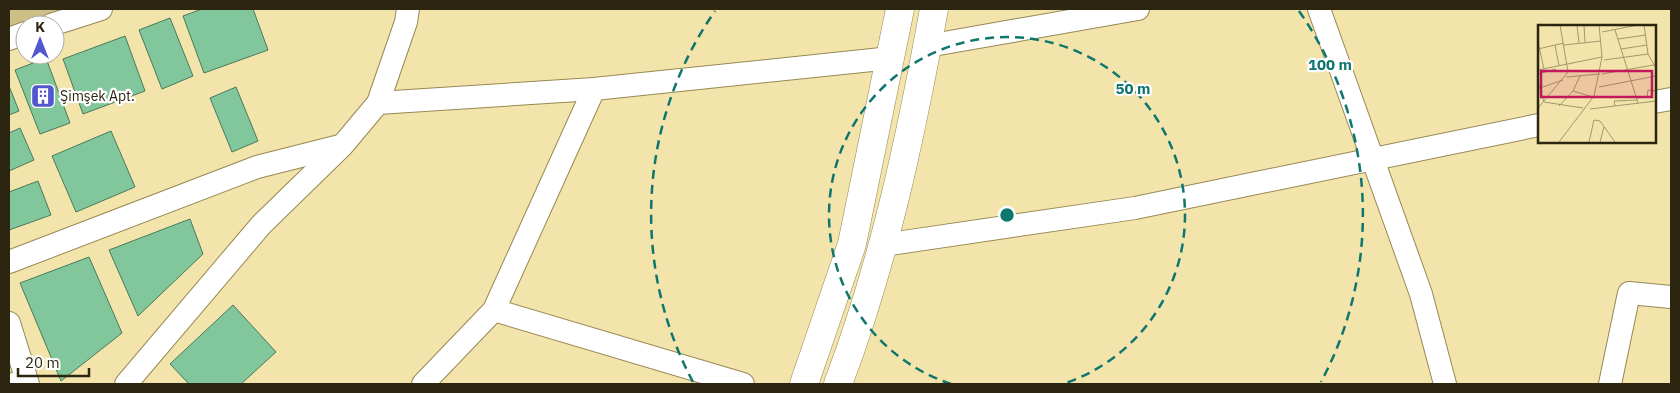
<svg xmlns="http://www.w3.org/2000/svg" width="1680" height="393" font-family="'IBM Plex Sans',sans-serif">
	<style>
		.green { fill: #cdbf86 }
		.building { fill: #82c79b; stroke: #477a5a }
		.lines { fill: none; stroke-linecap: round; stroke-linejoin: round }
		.service-casing { stroke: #978954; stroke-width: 13 }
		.minor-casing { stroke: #978954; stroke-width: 24 }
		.secondary-casing { stroke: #978954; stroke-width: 29 }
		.service { stroke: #fff; stroke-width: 11 }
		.minor { stroke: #fff; stroke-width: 22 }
		.secondary { stroke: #fff; stroke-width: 28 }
		.ring { fill: none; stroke: #0f766e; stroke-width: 2.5; stroke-dasharray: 9 6 }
		.labels { text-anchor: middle; stroke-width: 4.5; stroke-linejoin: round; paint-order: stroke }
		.poi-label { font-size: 14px; fill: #2c2610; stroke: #fff; text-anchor: start }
		.inset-road { fill: none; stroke: #a3986d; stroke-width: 1 }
		.view { fill: #c2185b; fill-opacity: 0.15; stroke: #c2185b; stroke-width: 2.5 }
		.inset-edge { fill: none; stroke: #2c2610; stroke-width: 2.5 }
		.centre { fill: #0f766e; stroke: #fff; stroke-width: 2.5 }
		.ring-label { font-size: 15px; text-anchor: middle; font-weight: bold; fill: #0f766e; stroke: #fff; stroke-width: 4.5; stroke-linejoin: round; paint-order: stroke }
	</style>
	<rect width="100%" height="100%" fill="#f2e4ab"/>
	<!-- green -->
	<polygon class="green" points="9,9 101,9 51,25 25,25 9,39"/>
	<!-- building -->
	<g class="building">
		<polygon points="202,9 253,9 268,50 204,73 183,16"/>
		<polygon points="170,18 193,76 162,89 139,30"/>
		<polygon points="125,36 145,91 83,114 63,59"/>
		<polygon points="46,58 70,123 40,134 15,70"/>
		<polygon points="9,86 19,111 9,115"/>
		<polygon points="236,87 258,141 232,152 210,98"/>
		<polygon points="20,128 34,160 9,171 9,133"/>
		<polygon points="111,131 135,187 76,212 52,156"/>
		<polygon points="38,181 51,215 9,230 9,192"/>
		<polygon points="190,219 203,254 138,316 109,250"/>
		<polygon points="89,257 122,333 61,381 20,283"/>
		<polygon points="233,305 276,352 241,384 189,384 170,364"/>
	</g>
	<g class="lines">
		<defs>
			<polyline id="service" points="9,380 26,374"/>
			<g id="minor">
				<polyline points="1319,9 1421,294 1445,384"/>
				<polyline points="51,25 101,9"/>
				<polyline points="9,39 25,33"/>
				<polyline points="927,46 1138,9"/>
				<polyline points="1654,102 1671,99"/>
				<polyline points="378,103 594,89 891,58"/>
				<polyline points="883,245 1135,208 1539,125"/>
				<polyline points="9,262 257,167 340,146"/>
				<polyline points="494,310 743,384"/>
				<polyline points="9,323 28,384"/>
				<polyline points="126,384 261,225 342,146 378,103 406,22 408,9"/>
				<polyline points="423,384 494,310 594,89"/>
				<polyline points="1610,384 1629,293 1671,297"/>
			</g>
			<g id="secondary">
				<polyline points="804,384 852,244 900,9"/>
				<path d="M838 384C884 263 911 136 934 9"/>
			</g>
		</defs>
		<!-- service casing -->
		<use href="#service" class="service-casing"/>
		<!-- minor casing -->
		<use href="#minor" class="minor-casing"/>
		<!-- secondary casing -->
		<use href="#secondary" class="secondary-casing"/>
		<!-- service -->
		<use href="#service" class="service"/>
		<!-- minor -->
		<use href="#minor" class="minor"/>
		<!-- secondary -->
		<use href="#secondary" class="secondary"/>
	</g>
	<!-- distance rings -->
	<g class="ring">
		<path d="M951 384A178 178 0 1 1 1063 384"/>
		<path d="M693 382A356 356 0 0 1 715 11M1299 11A356 356 0 0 1 1321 382"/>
	</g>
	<!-- icons -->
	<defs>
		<symbol id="building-square" viewBox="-11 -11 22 22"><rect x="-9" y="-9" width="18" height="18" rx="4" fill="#5158ce" stroke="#fff"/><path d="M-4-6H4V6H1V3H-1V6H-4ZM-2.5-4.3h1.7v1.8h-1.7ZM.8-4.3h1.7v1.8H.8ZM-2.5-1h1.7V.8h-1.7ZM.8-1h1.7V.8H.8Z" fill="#fff"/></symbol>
	</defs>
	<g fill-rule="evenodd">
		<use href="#building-square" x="29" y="82" width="28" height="28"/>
	</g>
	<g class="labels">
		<!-- poi labels -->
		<g class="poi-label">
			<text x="60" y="101">Şimşek Apt.</text>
		</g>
	</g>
	<!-- overview -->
	<g transform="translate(1538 25)">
		<rect width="118" height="118" fill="#f2e4ab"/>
		<path class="inset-road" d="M39 0 41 18M46 0 47 18M106 0 110 29 118 43M77 5 100 78M64 7 100 0M80 14 108 10M0 17 6 44M17 20 21 41M26 20 63 16M0 24 26 18M83 24 109 20M66 35 110 29M0 45 64 32M0 49 18 44M64 49 116 40M28 52 62 49M0 57 6 77 45 83M61 62 118 51M2 63 25 55M35 66 55 72M99 73 109 72 110 65 118 66M21 81 35 66 42 51M77 81 76 76 99 75M0 83 30 47 22 0M52 84 118 76M21 117 56 71 64 32 61 0M51 117 56 95 62 96 77 117M62 117 66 102"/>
		<path class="view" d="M3 46H114V72H3Z"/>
		<rect width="118" height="118" class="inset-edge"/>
	</g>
	<circle cx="1007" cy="215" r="8" class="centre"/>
	<g class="ring-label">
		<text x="1330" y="70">100 m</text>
		<text x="1133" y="94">50 m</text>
	</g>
	<!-- border -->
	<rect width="1680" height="393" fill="none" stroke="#2c2610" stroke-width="20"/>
	<!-- north arrow -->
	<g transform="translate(40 40)"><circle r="24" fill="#ffffff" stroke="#aba89f"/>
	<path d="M0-4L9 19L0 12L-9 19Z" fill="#5158ce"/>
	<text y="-8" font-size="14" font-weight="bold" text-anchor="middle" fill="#2c2610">K</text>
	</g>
	<!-- scale -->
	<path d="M18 368v8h71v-8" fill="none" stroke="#2c2610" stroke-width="2.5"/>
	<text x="25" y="368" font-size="15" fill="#2c2610" stroke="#ffffff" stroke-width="4" paint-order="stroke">20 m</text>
</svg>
